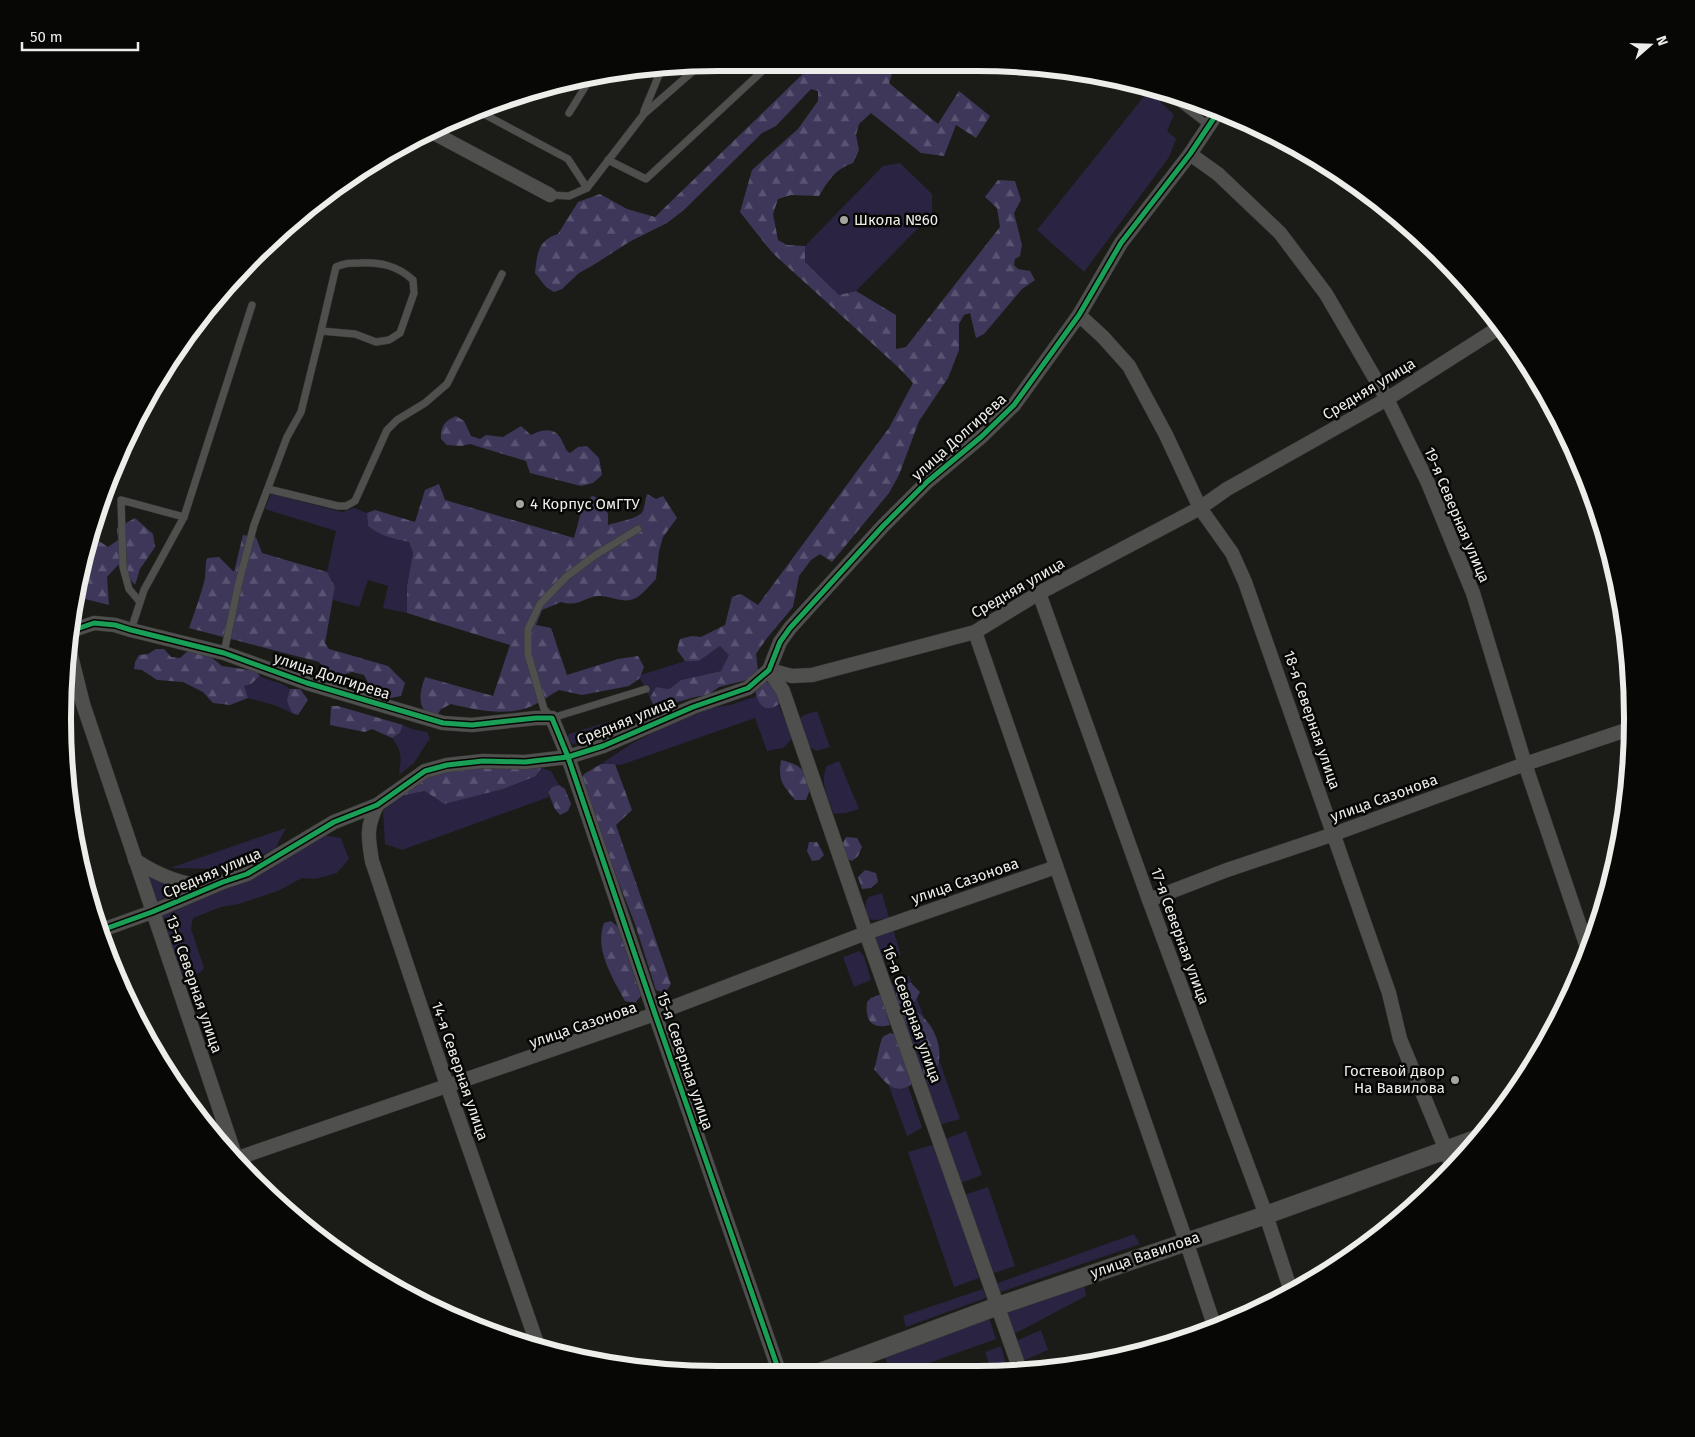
<svg xmlns="http://www.w3.org/2000/svg" width="1695" height="1437" font-family="'Fira Sans',sans-serif">
	<style>
		.green { fill: #2a2341 }
		.forest { fill: url(#forest-firs) }
		.lines { fill: none; stroke-linecap: round; stroke-linejoin: round }
		.service-casing { stroke: #373835; stroke-width: 8 }
		.minor-casing { stroke: #373835; stroke-width: 15 }
		.tertiary-casing { stroke: #373835; stroke-width: 19 }
		.service { stroke: #4f4f4d; stroke-width: 7 }
		.minor { stroke: #4f4f4d; stroke-width: 14 }
		.tertiary { stroke: #4f4f4d; stroke-width: 18 }
		.cycleway-casing { stroke: #070705; stroke-width: 8 }
		.cycleway { stroke: #1a9f57; stroke-width: 5 }
		.poi-dot { fill: #a4a4a0; stroke: #070705; stroke-width: 2 }
		.labels { text-anchor: middle; stroke-width: 5; stroke-linejoin: round; paint-order: stroke }
		.poi-label { font-size: 15px; fill: #edeee9; stroke: #070705; text-anchor: start }
		.street-label { font-size: 15px; fill: #edeee9; stroke: #070705 }
		.rim { fill: none; stroke: #edeee9; stroke-width: 6 }
	</style>
	<defs>
		<pattern id="forest-firs" width="22" height="20" patternUnits="userSpaceOnUse" patternTransform="scale(1.25)"><rect width="22" height="20" fill="#3e375a"/><path d="M5 1l3.5 6h-7zM16 11l3.5 6h-7z" fill="#5a5472"/></pattern>
	</defs>
	<rect width="100%" height="100%" fill="#1b1c17"/>
	<!-- green -->
	<g class="green">
		<polygon points="1146,94 1153,95 1174,115 1167,131 1176,139 1169,157 1084,272 1037,230"/>
		<polygon points="900,163 932,194 932,214 856,291 839,295 805,262 805,246 883,166"/>
		<polygon points="271,494 342,512 354,508 367,513 368,526 390,538 409,542 413,553 407,586 407,613 383,608 388,586 368,580 359,607 333,600 335,587 327,572 336,531 265,509"/>
		<polygon points="720,646 730,655 721,671 681,680 669,689 656,687 650,698 640,678 641,675 685,661 699,661"/>
		<path d="M260 676C272 683 279 680 290 689L288 698 292 713 274 705 248 698 243 686 251 684Z"/>
		<polygon points="772,691 778,697 779,706 793,738 783,748 767,751 755,718 621,765 601,764 631,744 676,721 711,708 730,705"/>
		<polygon points="817,711 830,747 816,751 809,746 798,720 804,715"/>
		<path d="M637 713C618 726 597 744 572 744L567 737 569 734Z"/>
		<path d="M403 725 412 729 427 732 430 738 414 763 399 775C401 757 403 753 392 738L400 733Z"/>
		<path d="M839 761 859 809 846 813 834 814C828 798 819 782 827 766Z"/>
		<polygon points="541,768 551,771 559,785 552,787 548,792 549,797 402,850 385,844 383,811 400,796 425,791 444,804 536,776"/>
		<polygon points="286,828 275,849 229,869 170,868"/>
		<path d="M322 835 341 838 349 859 337 873 315 879 302 878 278 891 239 904 221 907 193 918 191 929 204 968 200 973 185 977C171 960 161 936 162 914Z"/>
		<polygon points="145,872 164,884 183,887 155,903"/>
		<polygon points="882,893 889,918 877,920 865,919 866,901 869,897"/>
		<polygon points="893,929 901,955 882,962 875,935"/>
		<polygon points="859,951 864,956 871,980 854,987 843,957"/>
		<polygon points="909,976 960,1119 939,1125 889,984"/>
		<polygon points="904,1074 922,1128 907,1136 886,1078"/>
		<polygon points="966,1131 982,1175 961,1183 945,1139"/>
		<polygon points="936,1144 979,1278 954,1287 908,1152"/>
		<polygon points="988,1187 1015,1266 991,1274 964,1195"/>
		<polygon points="1134,1234 1140,1244 998,1293 995,1284"/>
		<polygon points="1084,1282 1086,1296 1012,1335 1004,1309"/>
		<polygon points="983,1289 986,1298 906,1327 903,1316"/>
		<polygon points="989,1318 996,1339 898,1374 895,1374 892,1367 888,1366 884,1355"/>
		<polygon points="1041,1330 1048,1350 1023,1361 1016,1341"/>
		<polygon points="1001,1346 1006,1365 991,1369 985,1352"/>
	</g>
	<!-- forest -->
	<g class="forest">
		<path d="M813 64 895 65 889 83 938 124 959 91 990 116 976 138 956 125 944 156 921 153 871 113 859 124 856 135 859 150 853 163C835 169 828 181 819 196L791 195 778 199 773 214 778 240 787 245 805 246V262L839 295 856 291 896 315V349L906 347 1000 227 997 208 985 197 998 180 1015 181 1021 200 1014 213 1022 245 1020 256 1015 259 1014 265 1018 269 1030 271 1035 280 1022 289 984 334 976 338 970 313 964 315 959 324V350L948 378 919 421 899 475 889 493 832 562 820 554 811 560 799 576 793 607 767 638 756 654 758 671 747 680 719 687 708 695 695 697 660 707 654 706 650 698 656 687 669 689 681 680 721 671 729 655 720 646 699 661H685L677 650 680 639 692 636 701 637 725 625 732 597 741 594 758 605 889 428 913 383 898 367 779 259 770 250 740 212 752 170 798 129 818 101V91L811 89 776 126 762 133 684 210 667 223 629 242 595 264 579 273 562 289 554 292 546 287 535 273C537 254 538 240 558 234L578 202 600 194 627 209 655 217Z"/>
		<path d="M456 416 464 421 471 436 480 439 486 435 503 437 521 426 531 435C544 429 556 426 563 443 566 448 565 450 570 453L578 447 587 446 599 458 602 475 593 483 581 486 530 473 526 461 470 444 461 446 447 445 441 439C440 426 445 421 456 416Z"/>
		<path d="M439 484 445 500 574 538 583 505 592 496 605 500 608 515V525C616 522 639 519 643 511 645 506 645 499 647 494L656 499 663 496 677 518 663 537 659 551 656 579C650 585 643 594 636 598 625 604 613 597 602 596 584 595 581 608 561 602L542 610 536 625 551 628 567 675 618 659 638 656 644 667 640 678 629 686 582 695 559 690C550 695 541 702 532 706 506 717 476 710 451 704L441 709 435 719C416 709 419 695 425 677L493 696 510 645 407 613V586L413 553 409 542C393 539 381 536 368 526L367 513 375 510 415 522 425 490Z"/>
		<polygon points="99,517 99,541 108,547 118,540 117,528 135,518 153,534 155,547 140,569 135,585 118,565 107,577 109,605 85,599 86,590 80,589"/>
		<path d="M243 535 256 537 262 553 327 572 335 587 325 643 329 649 388 666 405 683 401 696 381 700 373 692 364 675 352 672 336 677 328 674 319 662 189 628C195 611 201 595 205 578 206 571 205 565 207 558L219 557 234 572Z"/>
		<polygon points="156,649 164,649 171,657 180,658 190,649 205,652 222,666 256,671 260,676 251,684 244,686 248,698 230,705 213,703 203,692 183,682 157,680 142,670 134,669 135,662 139,655 148,654"/>
		<path d="M766 682 773 684 781 702C767 715 757 706 755 689L760 683Z"/>
		<polygon points="290,689 300,689 308,700 298,715 292,713 287,701"/>
		<polygon points="331,706 338,706 403,725 400,733 392,738 372,729 365,732 330,725"/>
		<path d="M781 760C801 765 803 768 811 787L806 800H795C782 784 778 781 781 760Z"/>
		<polygon points="601,764 615,764 632,810 616,825 671,984 665,993 656,990 635,924 579,782 584,774"/>
		<polygon points="534,765 541,768 536,776 503,789 444,804 425,791 400,796 427,775 469,766"/>
		<polygon points="559,785 565,789 571,804 568,811 560,815 555,809 548,792 552,787"/>
		<polygon points="846,837 857,838 862,847 858,856 852,861 844,857 843,843"/>
		<polygon points="809,842 817,842 824,855 819,860 812,861 807,851"/>
		<polygon points="865,870 876,873 878,882 871,888 862,889 858,877"/>
		<path d="M611 921 618 927 641 996 635 1003 625 1001C613 978 594 950 604 923Z"/>
		<polygon points="911,983 920,992 915,1001 905,1005 898,1004 895,995 901,985"/>
		<path d="M881 994 890 1025C871 1030 865 1020 867 1002L871 998Z"/>
		<path d="M905 1008C926 1011 942 1038 939 1059 939 1066 935 1072 931 1077H924L922 1074C926 1052 922 1035 903 1021L900 1010Z"/>
		<path d="M891 1033 896 1035 911 1076V1085C893 1095 886 1083 874 1069 877 1062 880 1040 883 1037 885 1035 888 1034 891 1033Z"/>
	</g>
	<g class="lines">
		<defs>
			<g id="service">
				<polyline points="1165,92 1208,125"/>
				<polyline points="478,111 568,159 587,188"/>
				<polyline points="644,111 661,70"/>
				<polyline points="569,113 590,79"/>
				<polyline points="608,160 646,179 771,63"/>
				<polyline points="550,195 569,196 587,188 644,114 700,65"/>
				<polyline points="268,489 338,506 346,506 355,501 387,430 397,420 425,403 447,384 502,274"/>
				<polyline points="638,529 594,556 566,577 540,604 528,629 528,654 544,709 552,718 646,689"/>
				<polyline points="140,602 129,589 123,567 121,500 184,517"/>
				<polyline points="131,630 144,590 184,517 252,305"/>
				<path d="M224 653 238 586 254 525 287 437 301 412 321 331 355 334 376 342 389 340 400 333 414 293 413 280C397 265 379 262 359 263 350 263 344 263 336 267L321 331"/>
			</g>
			<g id="minor">
				<polyline points="428,130 550,195"/>
				<polyline points="1190,154 1218,174 1280,233 1326,294 1387,399 1428,483 1473,593 1525,764 1588,950"/>
				<polyline points="1079,315 1103,337 1129,366 1166,435 1200,508 1232,553 1245,582 1389,993 1400,1039 1446,1150 1452,1168"/>
				<polyline points="1039,593 1149,900 1266,1215 1291,1291"/>
				<polyline points="68,632 94,623 115,625 131,630 224,653 307,683 443,723 472,725 536,718 552,718 568,757 655,1014 780,1374"/>
				<polyline points="975,632 1186,1241 1215,1328"/>
				<polyline points="68,644 83,704 237,1161"/>
				<polyline points="769,670 792,676 812,675 975,632 1039,593 1200,508 1227,489 1387,399 1500,327"/>
				<polyline points="769,670 783,691 866,933 1020,1370"/>
				<path d="M377 805C366 828 368 837 372 861L447 1085 538 1346"/>
				<path d="M135 860C156 874 186 888 212 884"/>
				<polyline points="1149,900 1227,870 1334,834 1525,764 1632,728"/>
				<polyline points="102,930 152,912 223,882 247,874 334,822 377,805 425,771 447,765 483,761 525,762 568,757 603,746 693,707 748,688 769,670 780,642 790,628 883,526 927,482 981,437 1014,405 1079,315 1121,243 1190,154 1218,112"/>
				<polyline points="235,1159 655,1014 866,933 1056,867"/>
			</g>
			<polyline id="tertiary" points="815,1374 998,1306 1266,1215 1476,1139"/>
		</defs>
		<!-- service casing -->
		<use href="#service" class="service-casing"/>
		<!-- minor casing -->
		<use href="#minor" class="minor-casing"/>
		<!-- tertiary casing -->
		<use href="#tertiary" class="tertiary-casing"/>
		<!-- service -->
		<use href="#service" class="service"/>
		<!-- minor -->
		<use href="#minor" class="minor"/>
		<!-- tertiary -->
		<use href="#tertiary" class="tertiary"/>
		<defs>
			<g id="cycleway">
				<polyline points="68,632 94,623 115,625 131,630 224,653 307,683 443,723 472,725 536,718 552,718 568,757 655,1014 780,1374"/>
				<polyline points="102,930 152,912 223,882 247,874 334,822 377,805 425,771 447,765 483,761 525,762 568,757 603,746 693,707 748,688 769,670 780,642 790,628 883,526 927,482 981,437 1014,405 1079,315 1121,243 1190,154 1218,112"/>
			</g>
		</defs>
		<!-- cycleway casing -->
		<use href="#cycleway" class="cycleway-casing"/>
		<!-- cycleway -->
		<use href="#cycleway" class="cycleway"/>
	</g>
	<!-- markers -->
	<g class="poi-dot">
		<circle cx="844" cy="220" r="5"/>
		<circle cx="520" cy="504" r="5"/>
		<circle cx="1455" cy="1080" r="5"/>
	</g>
	<g class="labels">
		<!-- poi labels -->
		<g class="poi-label">
			<text x="854" y="225">Школа №60</text>
			<text x="530" y="509">4 Корпус ОмГТУ</text>
			<text x="1445" y="1076" text-anchor="end">Гостевой двор<tspan x="1445" dy="17">На Вавилова</tspan></text>
		</g>
		<!-- street labels -->
		<g class="street-label">
			<text transform="translate(1369 389) rotate(-31)" y="5">Средняя улица</text>
			<text transform="translate(959 437) rotate(-42)" y="5">улица Долгирева</text>
			<text transform="translate(1457 515) rotate(67)" y="5">19-я Северная улица</text>
			<text transform="translate(1018 588) rotate(-30)" y="5">Средняя улица</text>
			<text transform="translate(332 676) rotate(18)" y="5">улица Долгирева</text>
			<text transform="translate(1312 720) rotate(71)" y="5">18-я Северная улица</text>
			<text transform="translate(626 721) rotate(-22)" y="5">Средняя улица</text>
			<text transform="translate(1384 798) rotate(-20)" y="5">улица Сазонова</text>
			<text transform="translate(212 873) rotate(-23)" y="5">Средняя улица</text>
			<text transform="translate(965 881) rotate(-19)" y="5">улица Сазонова</text>
			<text transform="translate(1180 936) rotate(70)" y="5">17-я Северная улица</text>
			<text transform="translate(194 984) rotate(71)" y="5">13-я Северная улица</text>
			<text transform="translate(912 1014) rotate(70)" y="5">16-я Северная улица</text>
			<text transform="translate(583 1025) rotate(-19)" y="5">улица Сазонова</text>
			<text transform="translate(685 1061) rotate(71)" y="5">15-я Северная улица</text>
			<text transform="translate(460 1071) rotate(71)" y="5">14-я Северная улица</text>
			<text transform="translate(1145 1255) rotate(-19)" y="5">улица Вавилова</text>
		</g>
	</g>
	<!-- crop -->
	<path d="M0 0H1695V1437H0ZM718 71H977A647 647 0 0 1 1624 718V719A647 647 0 0 1 977 1366H718A647 647 0 0 1 71 719V718A647 647 0 0 1 718 71Z" fill="#070705" fill-rule="evenodd"/>
	<path class="rim" d="M718 71H977A647 647 0 0 1 1624 718V719A647 647 0 0 1 977 1366H718A647 647 0 0 1 71 719V718A647 647 0 0 1 718 71Z"/>
	<!-- north arrow -->
	<g transform="translate(1650 45) rotate(70)" stroke="#070705" stroke-width="4" paint-order="stroke">
	<path d="M0-4L9 19L0 12L-9 19Z" fill="#edeee9"/>
	<text y="-8" font-size="14" font-weight="bold" text-anchor="middle" fill="#edeee9">N</text>
	</g>
	<!-- scale -->
	<path d="M22 42v8h116v-8" fill="none" stroke="#edeee9" stroke-width="2.5"/>
	<text x="30" y="42" font-size="15" fill="#edeee9" stroke="#070705" stroke-width="4" paint-order="stroke">50 m</text>
</svg>
